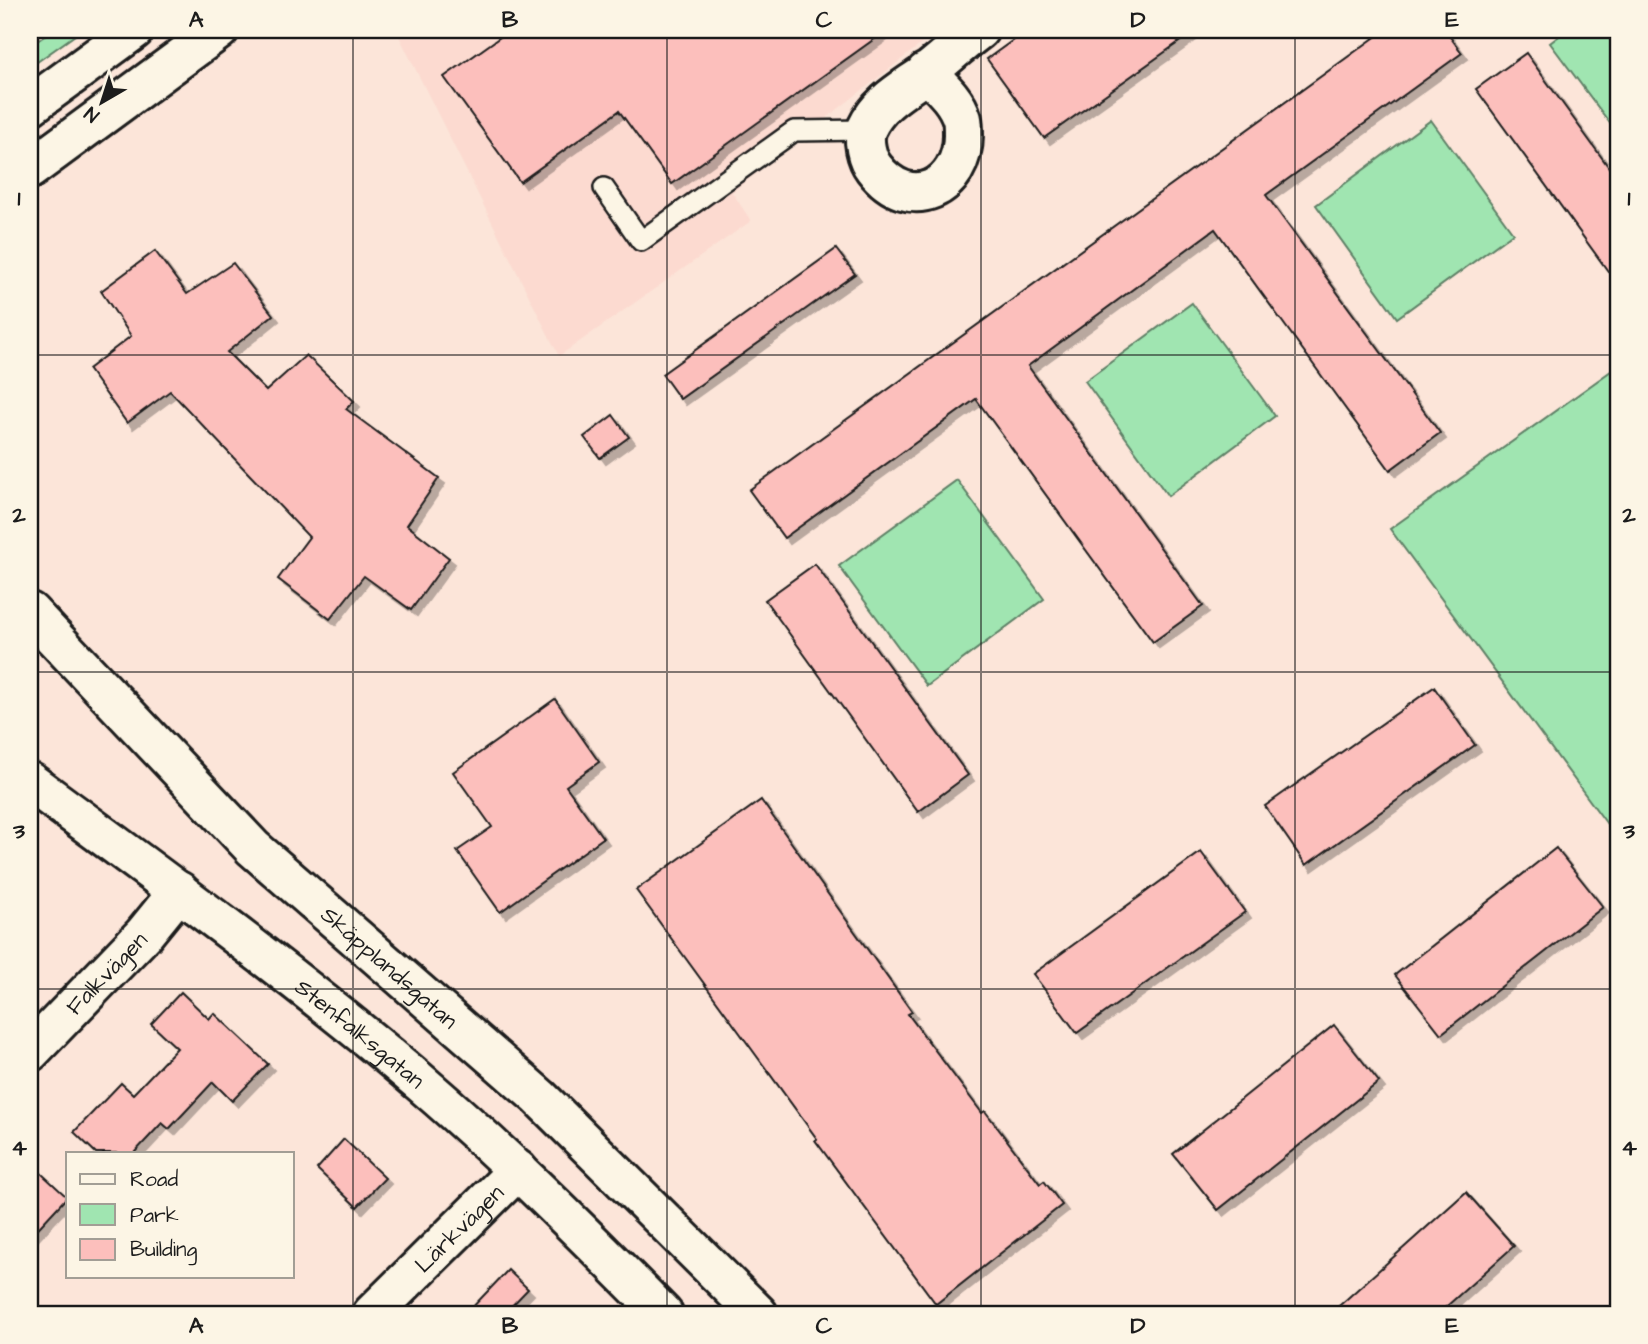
<svg xmlns="http://www.w3.org/2000/svg" width="1648" height="1344" font-family="'Architects Daughter',sans-serif">
	<style>
		.built { fill: #fcdad0 }
		.green { fill: #a0e5b1; stroke: #5e8066; stroke-width: 2 }
		.building { fill: #fcbfbc; stroke: #1c1c1c; stroke-width: 2; filter: url(#shadow) }
		.lines { fill: none; stroke-linecap: round; stroke-linejoin: round }
		.lane-casing { stroke: #1c1c1c; stroke-width: 24 }
		.street-casing { stroke: #1c1c1c; stroke-width: 44 }
		.secondary-casing { stroke: #1c1c1c; stroke-width: 44 }
		.lane { stroke: #fcf5e5; stroke-width: 19 }
		.street { stroke: #fcf5e5; stroke-width: 38 }
		.secondary { stroke: #fcf5e5; stroke-width: 38 }
		.grid { fill: none; stroke: #1c1c1c; stroke-width: 2; stroke-opacity: 0.55 }
		.labels { text-anchor: middle; stroke-width: 6; stroke-linejoin: round; paint-order: stroke }
		.street-label { font-size: 23px; fill: #1c1c1c; stroke: #fcf5e5 }
		.neatline { fill: none; stroke: #1c1c1c; stroke-width: 2.5 }
		.grid-label { font-size: 23px; text-anchor: middle; font-weight: bold; fill: #1c1c1c }
	</style>
	<defs>
		<filter id="shadow"><feDropShadow dx="6" dy="6" stdDeviation="0" flood-color="#0004"/></filter>
	</defs>
	<rect width="100%" height="100%" fill="#fce5d9"/>
	<filter id="ink" filterUnits="userSpaceOnUse"><feTurbulence type="fractalNoise" baseFrequency=".0143" numOctaves="2"/><feDisplacementMap in="SourceGraphic" scale="14" xChannelSelector="R" yChannelSelector="G"/><feConvolveMatrix kernelMatrix="1 2 1 2 8 2 1 2 1" color-interpolation-filters="sRGB"/></filter>
	<g filter="url(#ink)">
		<!-- built -->
		<polygon class="built" points="396,30 939,30 732,192 751,221 559,356"/>
		<!-- green -->
		<g class="green">
			<polygon points="53,30 82,30 30,67 30,46"/>
			<polygon points="1567,30 1618,30 1618,134 1550,43"/>
			<polygon points="1431,120 1513,233 1397,318 1316,205"/>
			<polygon points="1192,303 1275,416 1168,496 1085,381"/>
			<polygon points="1618,366 1618,839 1390,529"/>
			<polygon points="957,480 1044,599 927,686 839,566"/>
		</g>
		<!-- building -->
		<g class="building">
			<polygon points="510,30 887,30 672,184 619,111 520,182 444,77"/>
			<polygon points="1027,30 1196,30 1044,138 987,59"/>
			<polygon points="1385,30 1445,30 1462,53 1266,195 1440,433 1390,470 1215,229 1028,366 1203,606 1153,642 976,399 784,538 749,490"/>
			<polygon points="1526,53 1618,180 1618,285 1476,89"/>
			<polygon points="836,249 855,274 680,399 662,374"/>
			<polygon points="155,251 187,294 233,263 273,315 227,352 266,391 306,355 354,401 346,409 439,478 407,525 449,558 411,610 364,576 330,619 278,579 309,537 170,391 127,423 88,369 131,336 101,291"/>
			<polygon points="613,415 629,437 600,458 584,437"/>
			<polygon points="815,564 968,775 918,812 765,600"/>
			<polygon points="1434,687 1475,745 1306,865 1265,806"/>
			<polygon points="555,699 599,762 566,786 603,838 500,912 457,851 492,827 453,772"/>
			<polygon points="761,800 912,1012 908,1014 982,1113 985,1111 1040,1184 1044,1181 1062,1205 936,1304 815,1140 817,1139 636,890"/>
			<polygon points="1556,848 1603,907 1441,1034 1395,975"/>
			<polygon points="1201,852 1245,912 1077,1033 1033,974"/>
			<polygon points="181,992 209,1019 214,1013 268,1064 232,1101 213,1082 169,1129 162,1123 134,1153 96,1153 74,1132 121,1083 133,1094 177,1048 151,1024"/>
			<polygon points="1334,1025 1379,1082 1218,1210 1173,1154"/>
			<polygon points="344,1139 385,1178 357,1207 317,1169"/>
			<polygon points="30,1163 67,1197 30,1237"/>
			<polygon points="1466,1192 1514,1246 1438,1314 1330,1314"/>
			<polygon points="508,1270 528,1289 504,1314 466,1314"/>
		</g>
		<g class="lines">
			<defs>
				<polyline id="lane" points="604,188 641,241 794,131 866,130"/>
				<g id="street">
					<path d="M926 72C940 86 956 99 962 119 963 123 963 130 963 135 963 188 910 215 874 168 867 159 862 140 867 128 879 102 903 90 925 74 943 60 960 44 979 30"/>
					<path id="s1" d="M30 782C151 871 273 960 389 1056 486 1136 575 1225 663 1314"/>
					<path id="s2" d="M30 1052 144 934 179 891"/>
					<path id="s3" d="M372 1314 518 1170"/>
				</g>
				<g id="secondary">
					<polyline points="30,106 134,30"/>
					<polyline points="30,169 219,30"/>
					<path id="s4" d="M30 612 253 848 539 1097 758 1314"/>
				</g>
			</defs>
			<!-- lane casing -->
			<use href="#lane" class="lane-casing"/>
			<!-- street casing -->
			<use href="#street" class="street-casing"/>
			<!-- secondary casing -->
			<use href="#secondary" class="secondary-casing"/>
			<!-- lane -->
			<use href="#lane" class="lane"/>
			<!-- street -->
			<use href="#street" class="street"/>
			<!-- secondary -->
			<use href="#secondary" class="secondary"/>
		</g>
	</g>
	<!-- grid -->
	<path class="grid" d="M353 30V1314M667 30V1314M981 30V1314M1295 30V1314M30 355H1618M30 672H1618M30 989H1618"/>
	<g class="labels">
		<!-- street labels -->
		<g class="street-label">
			<text dy="8" stroke="none"><textPath href="#s4" startOffset="506">Skäpplandsgatan</textPath></text>
			<text dy="8" stroke="none"><textPath href="#s2" startOffset="110">Falkvägen</textPath></text>
			<text dy="8" stroke="none"><textPath href="#s1" startOffset="415">Stenfalksgatan</textPath></text>
			<text dy="8" stroke="none"><textPath href="#s3" startOffset="122">Lärkvägen</textPath></text>
		</g>
	</g>
	<!-- margin -->
	<rect width="1648" height="1344" fill="none" stroke="#fcf5e5" stroke-width="77"/>
	<!-- legend -->
	<rect x="66" y="1152" width="228" height="126" fill="#fcf5e5" stroke="#a29e95" stroke-width="2"/>
	<rect x="80" y="1174" width="35" height="10" fill="#fcf5e5" stroke="#a29e95" stroke-width="2"/>
	<text x="130" y="1186" font-size="21" fill="#1c1c1c">Road</text>
	<rect x="80" y="1204" width="35" height="21" fill="#a0e5b1" stroke="#a29e95" stroke-width="2"/>
	<text x="130" y="1222" font-size="21" fill="#1c1c1c">Park</text>
	<rect x="80" y="1239" width="35" height="21" fill="#fcbfbc" stroke="#a29e95" stroke-width="2"/>
	<text x="130" y="1256" font-size="21" fill="#1c1c1c">Building</text>
	<!-- north arrow -->
	<g transform="translate(102 102) rotate(219)" stroke="#fcf5e5" stroke-width="5" paint-order="stroke">
	<path d="M0-5L12 26L0 18L-12 26Z" fill="#1c1c1c"/>
	<text y="-10" font-size="19" font-weight="bold" text-anchor="middle" fill="#1c1c1c">N</text>
	</g>
	<rect x="38" y="38" width="1572" height="1268" class="neatline"/>
	<g class="grid-label">
		<text x="196" y="27">A</text>
		<text x="510" y="27">B</text>
		<text x="824" y="27">C</text>
		<text x="1138" y="27">D</text>
		<text x="1452" y="27">E</text>
		<text x="19" y="205">1</text>
		<text x="1629" y="205">1</text>
		<text x="19" y="522">2</text>
		<text x="1629" y="522">2</text>
		<text x="19" y="838">3</text>
		<text x="1629" y="838">3</text>
		<text x="19" y="1155">4</text>
		<text x="1629" y="1155">4</text>
		<text x="196" y="1333">A</text>
		<text x="510" y="1333">B</text>
		<text x="824" y="1333">C</text>
		<text x="1138" y="1333">D</text>
		<text x="1452" y="1333">E</text>
	</g>
</svg>
